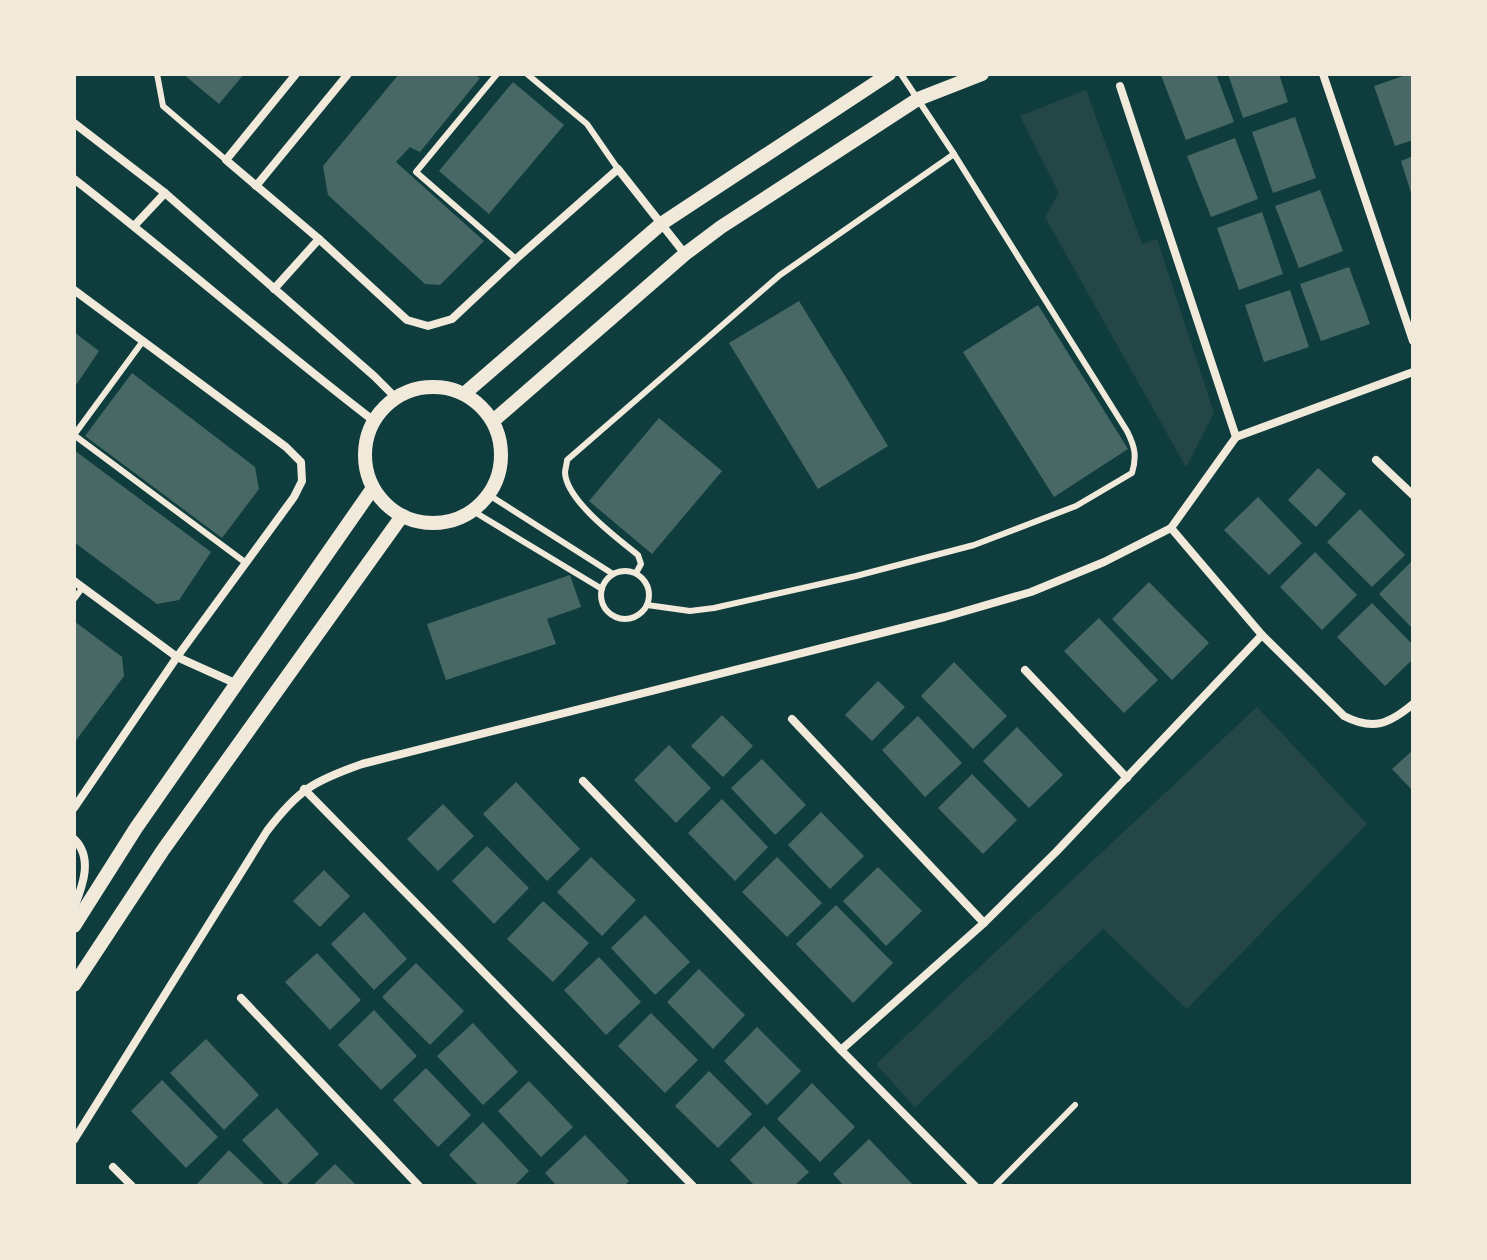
<svg xmlns="http://www.w3.org/2000/svg" width="1487" height="1260" font-family="Barlow,sans-serif">
	<style>
		.green { fill: #244646 }
		.building { fill: #486865 }
		.lines { fill: none; stroke-linecap: round; stroke-linejoin: round }
		.service { stroke: #f1e9da; stroke-width: 6 }
		.minor { stroke: #f1e9da; stroke-width: 8 }
		.tertiary { stroke: #f1e9da; stroke-width: 14 }
	</style>
	<rect width="100%" height="100%" fill="#0f3d3e"/>
	<!-- green -->
	<g class="green">
		<polygon points="1086,90 1142,244 1157,239 1214,413 1186,467 1045,217 1059,193 1020,116"/>
		<polygon points="1257,707 1367,824 1187,1009 1103,929 915,1107 876,1064"/>
	</g>
	<!-- building -->
	<g class="building">
		<polygon points="183,74 244,74 219,104"/>
		<polygon points="399,74 473,74 480,78 420,152 410,147 396,162 484,241 440,285 425,284 328,195 323,166"/>
		<polygon points="1164,74 1216,74 1234,122 1186,140 1161,75"/>
		<polygon points="1228,74 1279,74 1288,102 1243,118"/>
		<polygon points="1409,74 1413,74 1413,140 1395,146 1374,86"/>
		<polygon points="513,82 564,125 489,214 439,171"/>
		<polygon points="1295,117 1316,178 1273,193 1252,132"/>
		<polygon points="1235,138 1258,199 1211,217 1187,156"/>
		<polygon points="1413,156 1413,196 1412,196 1401,161"/>
		<polygon points="1320,190 1343,251 1299,268 1275,206"/>
		<polygon points="1262,212 1283,274 1239,290 1217,228"/>
		<polygon points="1349,267 1370,324 1321,341 1300,284"/>
		<polygon points="1290,290 1309,347 1264,362 1245,305"/>
		<polygon points="799,301 888,446 818,489 729,343"/>
		<polygon points="1038,305 1128,449 1054,497 963,352"/>
		<polygon points="74,332 99,351 74,388"/>
		<polygon points="132,373 255,467 259,489 222,538 85,436"/>
		<polygon points="659,418 722,471 652,554 589,501"/>
		<polygon points="74,450 211,552 179,600 157,604 74,542"/>
		<polygon points="1318,468 1346,494 1316,527 1288,500"/>
		<polygon points="1258,497 1302,543 1269,575 1224,530"/>
		<polygon points="1360,509 1405,555 1372,587 1327,542"/>
		<polygon points="1315,552 1357,595 1322,630 1280,587"/>
		<polygon points="1411,562 1413,564 1413,629 1379,594"/>
		<polygon points="570,575 581,607 547,619 556,644 446,680 427,624"/>
		<polygon points="1149,582 1209,643 1172,680 1112,619"/>
		<polygon points="1372,603 1413,645 1413,659 1385,686 1337,637"/>
		<polygon points="1099,618 1158,680 1124,713 1064,651"/>
		<polygon points="74,621 122,657 124,676 74,743"/>
		<polygon points="954,662 1007,716 973,749 921,696"/>
		<polygon points="878,681 905,707 872,741 845,715"/>
		<polygon points="722,715 753,746 723,777 691,746"/>
		<polygon points="918,716 962,763 925,797 882,750"/>
		<polygon points="1017,727 1063,775 1029,808 983,761"/>
		<polygon points="669,745 711,788 676,823 634,780"/>
		<polygon points="1413,750 1413,791 1392,769"/>
		<polygon points="762,759 806,805 775,835 731,788"/>
		<polygon points="972,774 1017,820 983,854 938,808"/>
		<polygon points="516,782 580,849 547,881 483,814"/>
		<polygon points="722,799 768,847 735,881 688,833"/>
		<polygon points="443,804 474,836 438,871 407,839"/>
		<polygon points="821,812 864,856 830,889 788,845"/>
		<polygon points="487,846 529,888 494,924 452,881"/>
		<polygon points="591,857 636,900 602,936 557,892"/>
		<polygon points="777,857 822,903 787,937 742,892"/>
		<polygon points="878,867 922,911 886,946 843,901"/>
		<polygon points="324,870 350,896 320,927 293,901"/>
		<polygon points="543,901 589,943 553,982 507,939"/>
		<polygon points="836,905 893,963 853,1003 796,944"/>
		<polygon points="364,912 407,959 374,990 331,944"/>
		<polygon points="645,915 690,962 655,995 611,948"/>
		<polygon points="317,953 361,1000 330,1030 285,982"/>
		<polygon points="599,957 641,1002 606,1035 564,990"/>
		<polygon points="416,963 464,1011 430,1045 382,997"/>
		<polygon points="699,969 745,1015 713,1049 667,1002"/>
		<polygon points="374,1010 417,1056 381,1090 338,1045"/>
		<polygon points="651,1013 698,1060 665,1093 618,1046"/>
		<polygon points="473,1023 518,1072 483,1105 437,1056"/>
		<polygon points="757,1027 801,1071 767,1105 724,1061"/>
		<polygon points="206,1039 259,1095 224,1130 170,1073"/>
		<polygon points="426,1068 471,1115 438,1147 393,1100"/>
		<polygon points="709,1071 752,1114 718,1148 675,1106"/>
		<polygon points="162,1080 218,1137 186,1168 131,1111"/>
		<polygon points="529,1081 573,1127 541,1157 498,1111"/>
		<polygon points="812,1083 855,1127 820,1162 777,1119"/>
		<polygon points="277,1108 319,1154 285,1186 242,1140"/>
		<polygon points="483,1122 529,1171 514,1186 479,1186 449,1155"/>
		<polygon points="764,1126 809,1172 794,1186 755,1186 730,1160"/>
		<polygon points="585,1135 629,1181 624,1186 557,1186 545,1173"/>
		<polygon points="869,1139 914,1186 844,1186 833,1174"/>
		<polygon points="229,1150 266,1186 199,1186 197,1184"/>
		<polygon points="335,1164 357,1186 312,1186"/>
	</g>
	<g class="lines">
		<!-- service -->
		<g class="service">
			<polyline points="157,74 163,106 226,160"/>
			<polyline points="497,74 416,172 516,259"/>
			<polyline points="527,74 587,124 618,169"/>
			<polyline points="901,74 954,154"/>
			<polyline points="74,435 246,563"/>
			<polyline points="74,435 143,341"/>
			<polyline points="489,495 613,574"/>
			<polyline points="473,511 602,589"/>
			<circle cx="625" cy="595" r="24"/>
			<path d="M636 573 641 564 638 555C617 538 567 501 565 473 565 469 567 464 567 460L780 275 954 154 1127 431C1135 447 1137 456 1132 473L1076 506 974 545 856 576 714 608 690 611 647 605"/>
			<polyline points="74,599 83,587"/>
			<polyline points="995,1186 1075,1105"/>
		</g>
		<!-- minor -->
		<g class="minor">
			<polyline points="296,74 226,160 319,239 407,320 428,326 452,319 516,259 618,169 685,254"/>
			<polyline points="1323,74 1413,341"/>
			<polyline points="1120,86 1236,437"/>
			<polyline points="74,123 165,193 374,376 396,398"/>
			<path d="M74 179C176 258 272 343 374 421"/>
			<polyline points="256,186 348,74"/>
			<polyline points="134,226 165,193"/>
			<polyline points="274,289 319,239"/>
			<polyline points="74,290 286,447 301,462 302,481 294,497 177,657 74,808"/>
			<polyline points="1376,460 1413,495"/>
			<path d="M1171 528 1262 635 1344 716C1373 731 1389 724 1413 704"/>
			<polyline points="74,581 177,657 237,684"/>
			<polyline points="1025,670 1127,778"/>
			<polyline points="792,719 984,923"/>
			<polyline points="583,781 841,1050 975,1186"/>
			<polyline points="304,789 693,1186"/>
			<path d="M74 839C94 858 82 887 74 908"/>
			<polyline points="241,998 419,1186"/>
			<polyline points="841,1050 984,923 1056,852 1262,635"/>
			<path d="M74 1140 267 831C299 789 314 781 362 764L945 617 1031 592 1104 562 1171 528 1236 437 1413 372"/>
			<polyline points="113,1167 132,1186"/>
		</g>
		<!-- tertiary -->
		<g class="tertiary">
			<circle cx="433" cy="455" r="68"/>
			<polyline points="464,394 661,224 889,74"/>
			<polyline points="493,421 685,254 721,227 918,99 982,74"/>
			<polyline points="74,926 136,828 373,488"/>
			<polyline points="74,985 163,850 402,516"/>
		</g>
	</g>
	<!-- border -->
	<rect width="1487" height="1260" fill="none" stroke="#f1e9da" stroke-width="152"/>
</svg>
